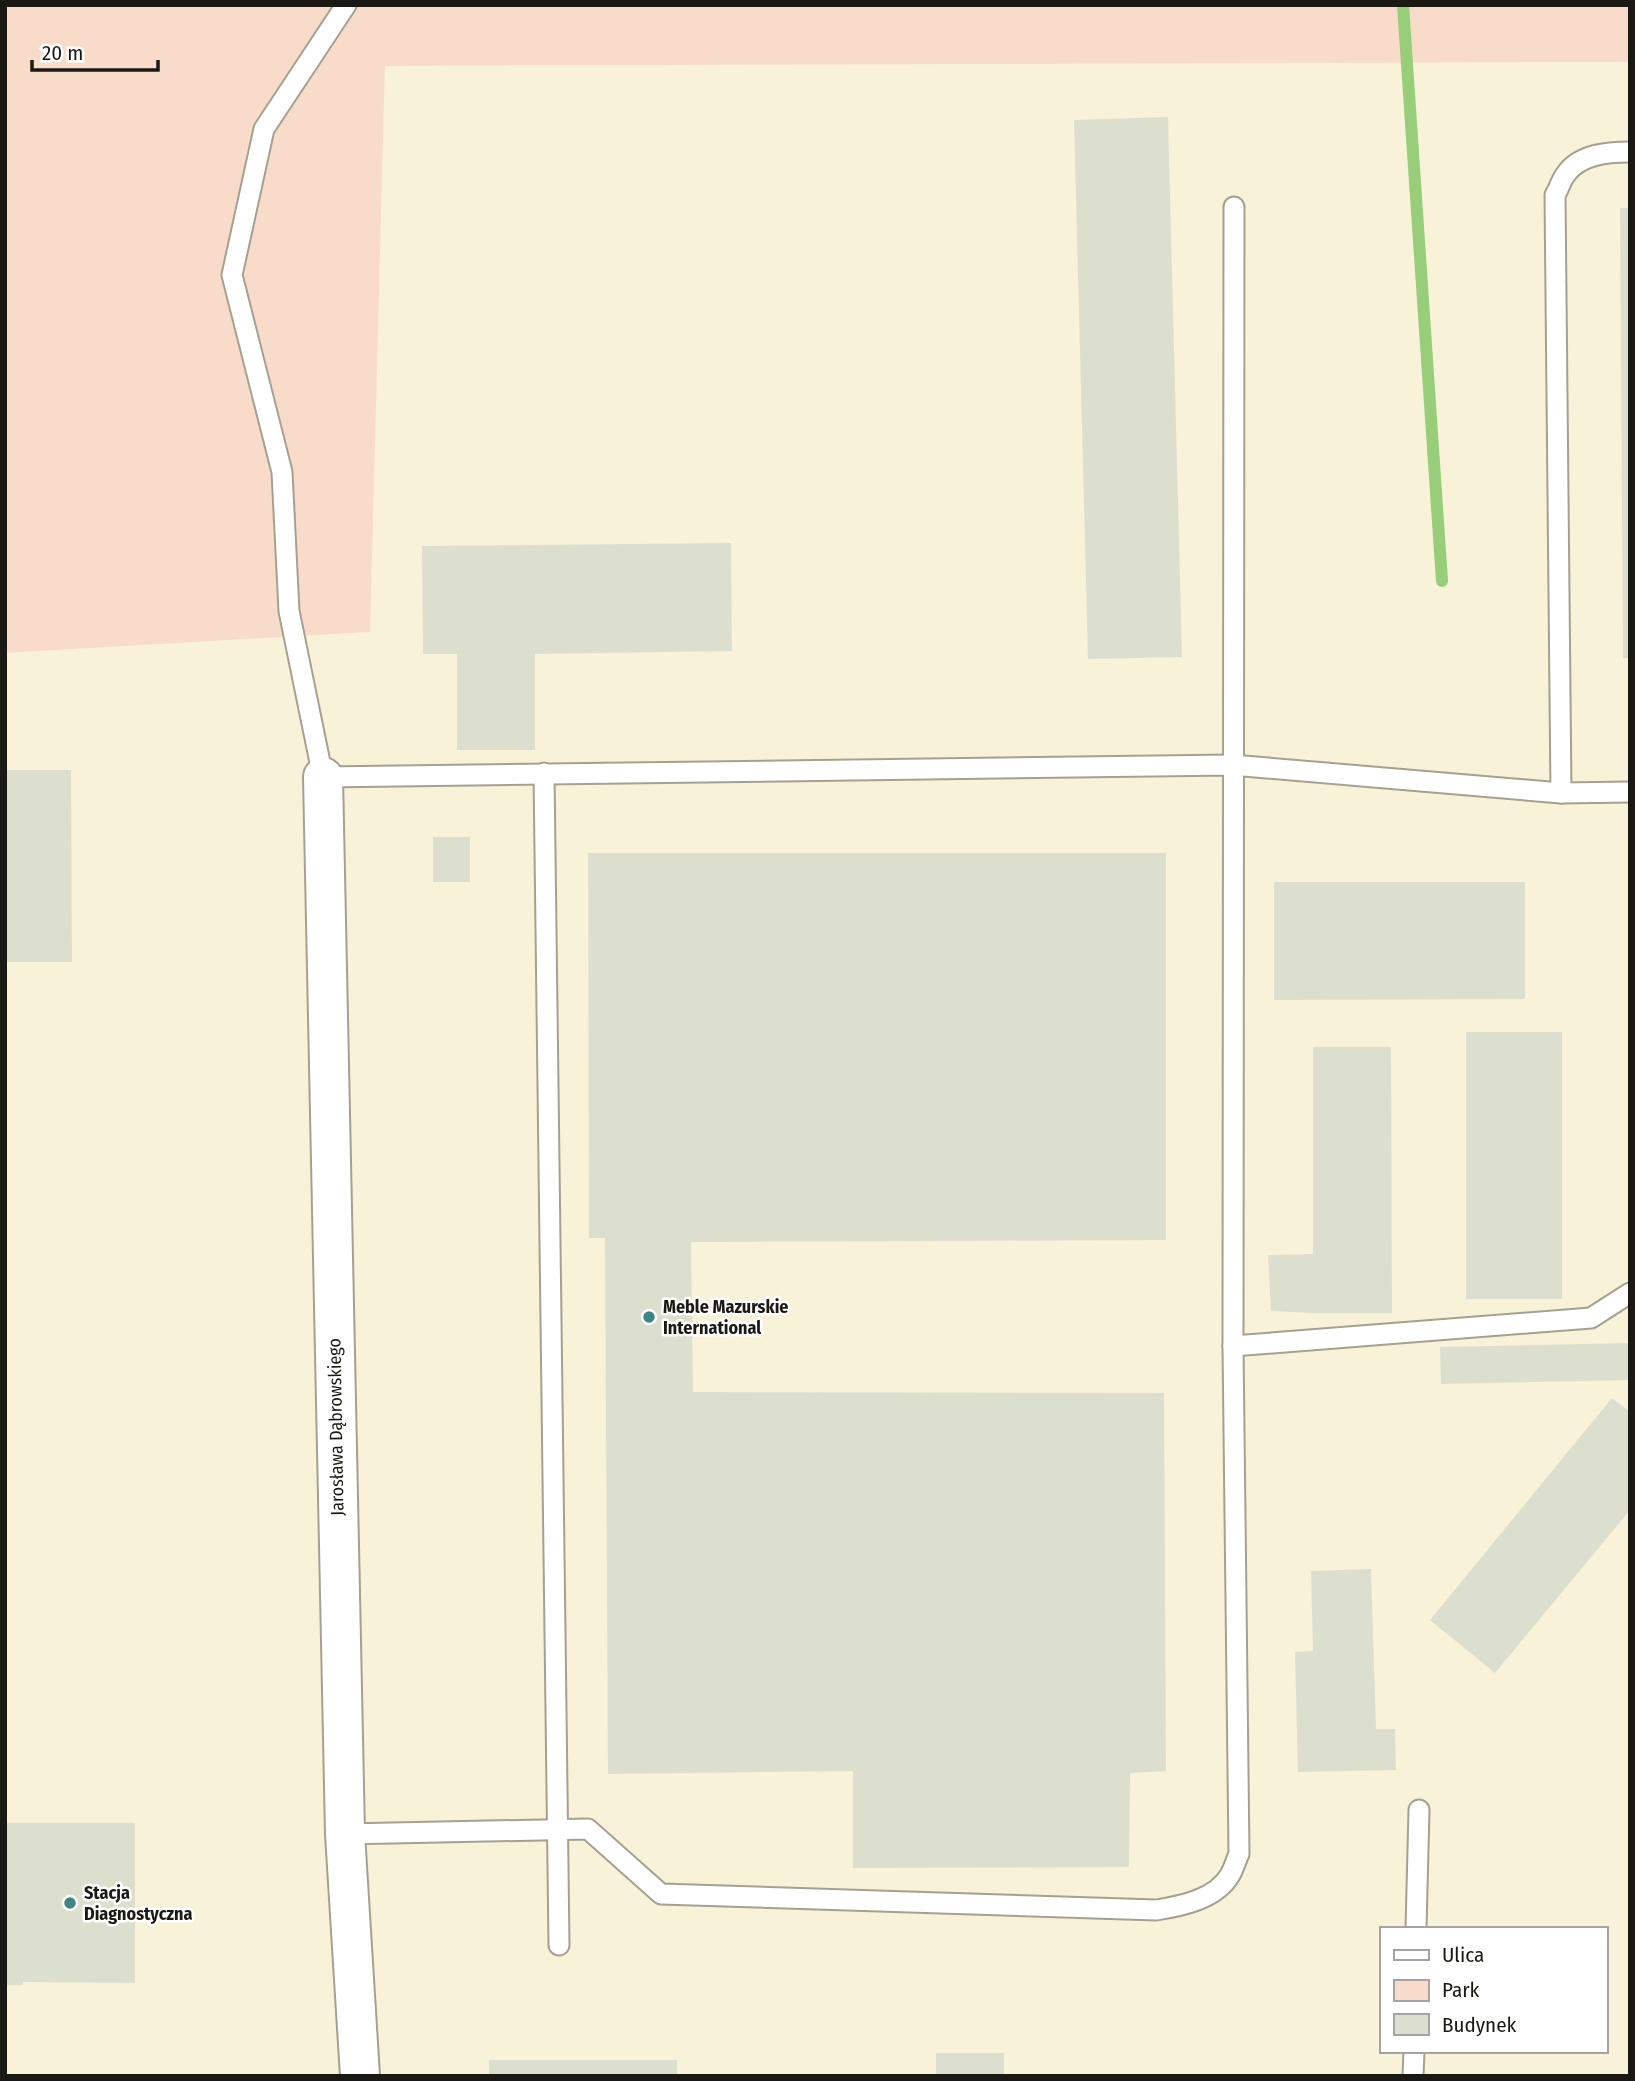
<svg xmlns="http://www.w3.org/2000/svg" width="1635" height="2081" font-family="'Fira Sans Condensed',sans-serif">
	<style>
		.built { fill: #f8f2d8; fill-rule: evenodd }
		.green { fill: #f8dcc9 }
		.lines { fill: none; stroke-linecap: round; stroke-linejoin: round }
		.stream { stroke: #98cd7a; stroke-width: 12 }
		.building { fill: #dcdfcd }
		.service-casing { stroke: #a5a190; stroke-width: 23 }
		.minor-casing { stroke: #a5a190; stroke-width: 42 }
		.service { stroke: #fff; stroke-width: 19 }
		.minor { stroke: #fff; stroke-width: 38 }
		.poi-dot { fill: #3d8684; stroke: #fff; stroke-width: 2.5 }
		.labels { text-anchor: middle; stroke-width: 5; stroke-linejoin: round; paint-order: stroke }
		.poi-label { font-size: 18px; font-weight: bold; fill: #1b1913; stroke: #fff; text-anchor: start }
		.street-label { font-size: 18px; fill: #1b1913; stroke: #fff }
	</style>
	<rect width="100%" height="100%" fill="#fffcf1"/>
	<!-- built -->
	<path class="built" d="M1630 62V2076H5V653L369 632 385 66ZM1381 1929H1605V2051H1381Z"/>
	<!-- green -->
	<polygon class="green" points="5,5 1630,5 1630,62 385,66 370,632 5,653"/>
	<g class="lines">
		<!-- stream -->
		<polyline class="stream" points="1403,5 1442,581"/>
	</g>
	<!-- building -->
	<g class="building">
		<polygon points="1168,117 1182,657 1088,659 1074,120"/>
		<polygon points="1620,208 1630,208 1630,658 1623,658"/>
		<polygon points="731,543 732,651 535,654 535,750 457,750 457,654 423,654 422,546"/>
		<polygon points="5,770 71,770 72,962 5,962"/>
		<rect x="433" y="837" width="37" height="45"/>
		<polygon points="588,853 1166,853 1166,1240 691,1242 693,1392 1164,1393 1166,1771 1130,1773 1129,1867 853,1868 853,1771 608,1774 605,1238 589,1238"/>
		<polygon points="1274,882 1525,882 1525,999 1274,1000"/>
		<rect x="1466" y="1032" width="96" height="267"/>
		<polygon points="1313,1047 1391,1047 1392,1313 1313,1313 1271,1311 1268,1255 1313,1254"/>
		<polygon points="1630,1343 1630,1380 1441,1384 1440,1347"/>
		<polygon points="1612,1398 1630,1412 1630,1510 1495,1673 1430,1620"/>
		<polygon points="1371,1569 1376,1729 1395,1729 1396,1770 1298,1772 1295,1652 1313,1651 1311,1571"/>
		<polygon points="5,1823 135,1823 135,1983 23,1982 23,1985 5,1985"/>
		<rect x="936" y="2053" width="68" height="23"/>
		<rect x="489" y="2060" width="188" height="16"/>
	</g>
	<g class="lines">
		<defs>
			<g id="service">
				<polyline points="346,5 264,129 232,275 282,472 289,611 323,777 1232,765 1561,793 1630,792"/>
				<polyline points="544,773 559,1945"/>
				<path d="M1561 793 1555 195C1559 189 1561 180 1566 174 1580 154 1608 152 1630 152"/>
				<polyline points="1233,1346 1591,1318 1630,1293"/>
				<path d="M345 1834 588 1829 661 1894 1156 1910C1182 1906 1216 1899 1230 1875 1234 1868 1236 1860 1239 1854L1233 1346 1234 207"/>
				<polyline points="1416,1929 1419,1810"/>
				<polyline points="1413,2076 1414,2051"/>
			</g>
			<polyline id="minor" points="323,777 345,1834 360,2076"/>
		</defs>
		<!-- service casing -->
		<use href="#service" class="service-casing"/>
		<!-- minor casing -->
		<use href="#minor" class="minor-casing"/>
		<!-- service -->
		<use href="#service" class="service"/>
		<!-- minor -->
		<use href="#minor" class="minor"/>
	</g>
	<!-- markers -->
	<g class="poi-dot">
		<circle cx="649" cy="1317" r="7"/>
		<circle cx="70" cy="1903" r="7"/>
	</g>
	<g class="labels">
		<!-- poi labels -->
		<g class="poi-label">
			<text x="663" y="1313">Meble Mazurskie<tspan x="663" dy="21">International</tspan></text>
			<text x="84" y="1899">Stacja<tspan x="84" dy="21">Diagnostyczna</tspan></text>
		</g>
		<!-- street labels -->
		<g class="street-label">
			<text transform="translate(336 1427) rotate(-91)" y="6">Jarosława Dąbrowskiego</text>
		</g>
	</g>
	<!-- border -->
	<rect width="1635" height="2081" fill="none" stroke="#1b1913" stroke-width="14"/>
	<!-- legend -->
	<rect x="1380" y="1927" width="228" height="126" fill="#ffffff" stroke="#a4a3a1" stroke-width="2"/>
	<rect x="1394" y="1950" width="35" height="10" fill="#ffffff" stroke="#a4a3a1" stroke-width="2"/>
	<text x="1442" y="1962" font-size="21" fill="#1b1913">Ulica</text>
	<rect x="1394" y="1980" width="35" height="21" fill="#f8dcc9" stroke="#a4a3a1" stroke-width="2"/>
	<text x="1442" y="1997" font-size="21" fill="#1b1913">Park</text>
	<rect x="1394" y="2014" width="35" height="21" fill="#dcdfcd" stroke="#a4a3a1" stroke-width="2"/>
	<text x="1442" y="2032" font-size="21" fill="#1b1913">Budynek</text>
	<!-- scale -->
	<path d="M32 60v10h126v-10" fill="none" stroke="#1b1913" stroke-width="3.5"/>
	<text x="42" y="60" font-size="21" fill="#1b1913" stroke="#ffffff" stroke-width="5" paint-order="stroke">20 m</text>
</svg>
